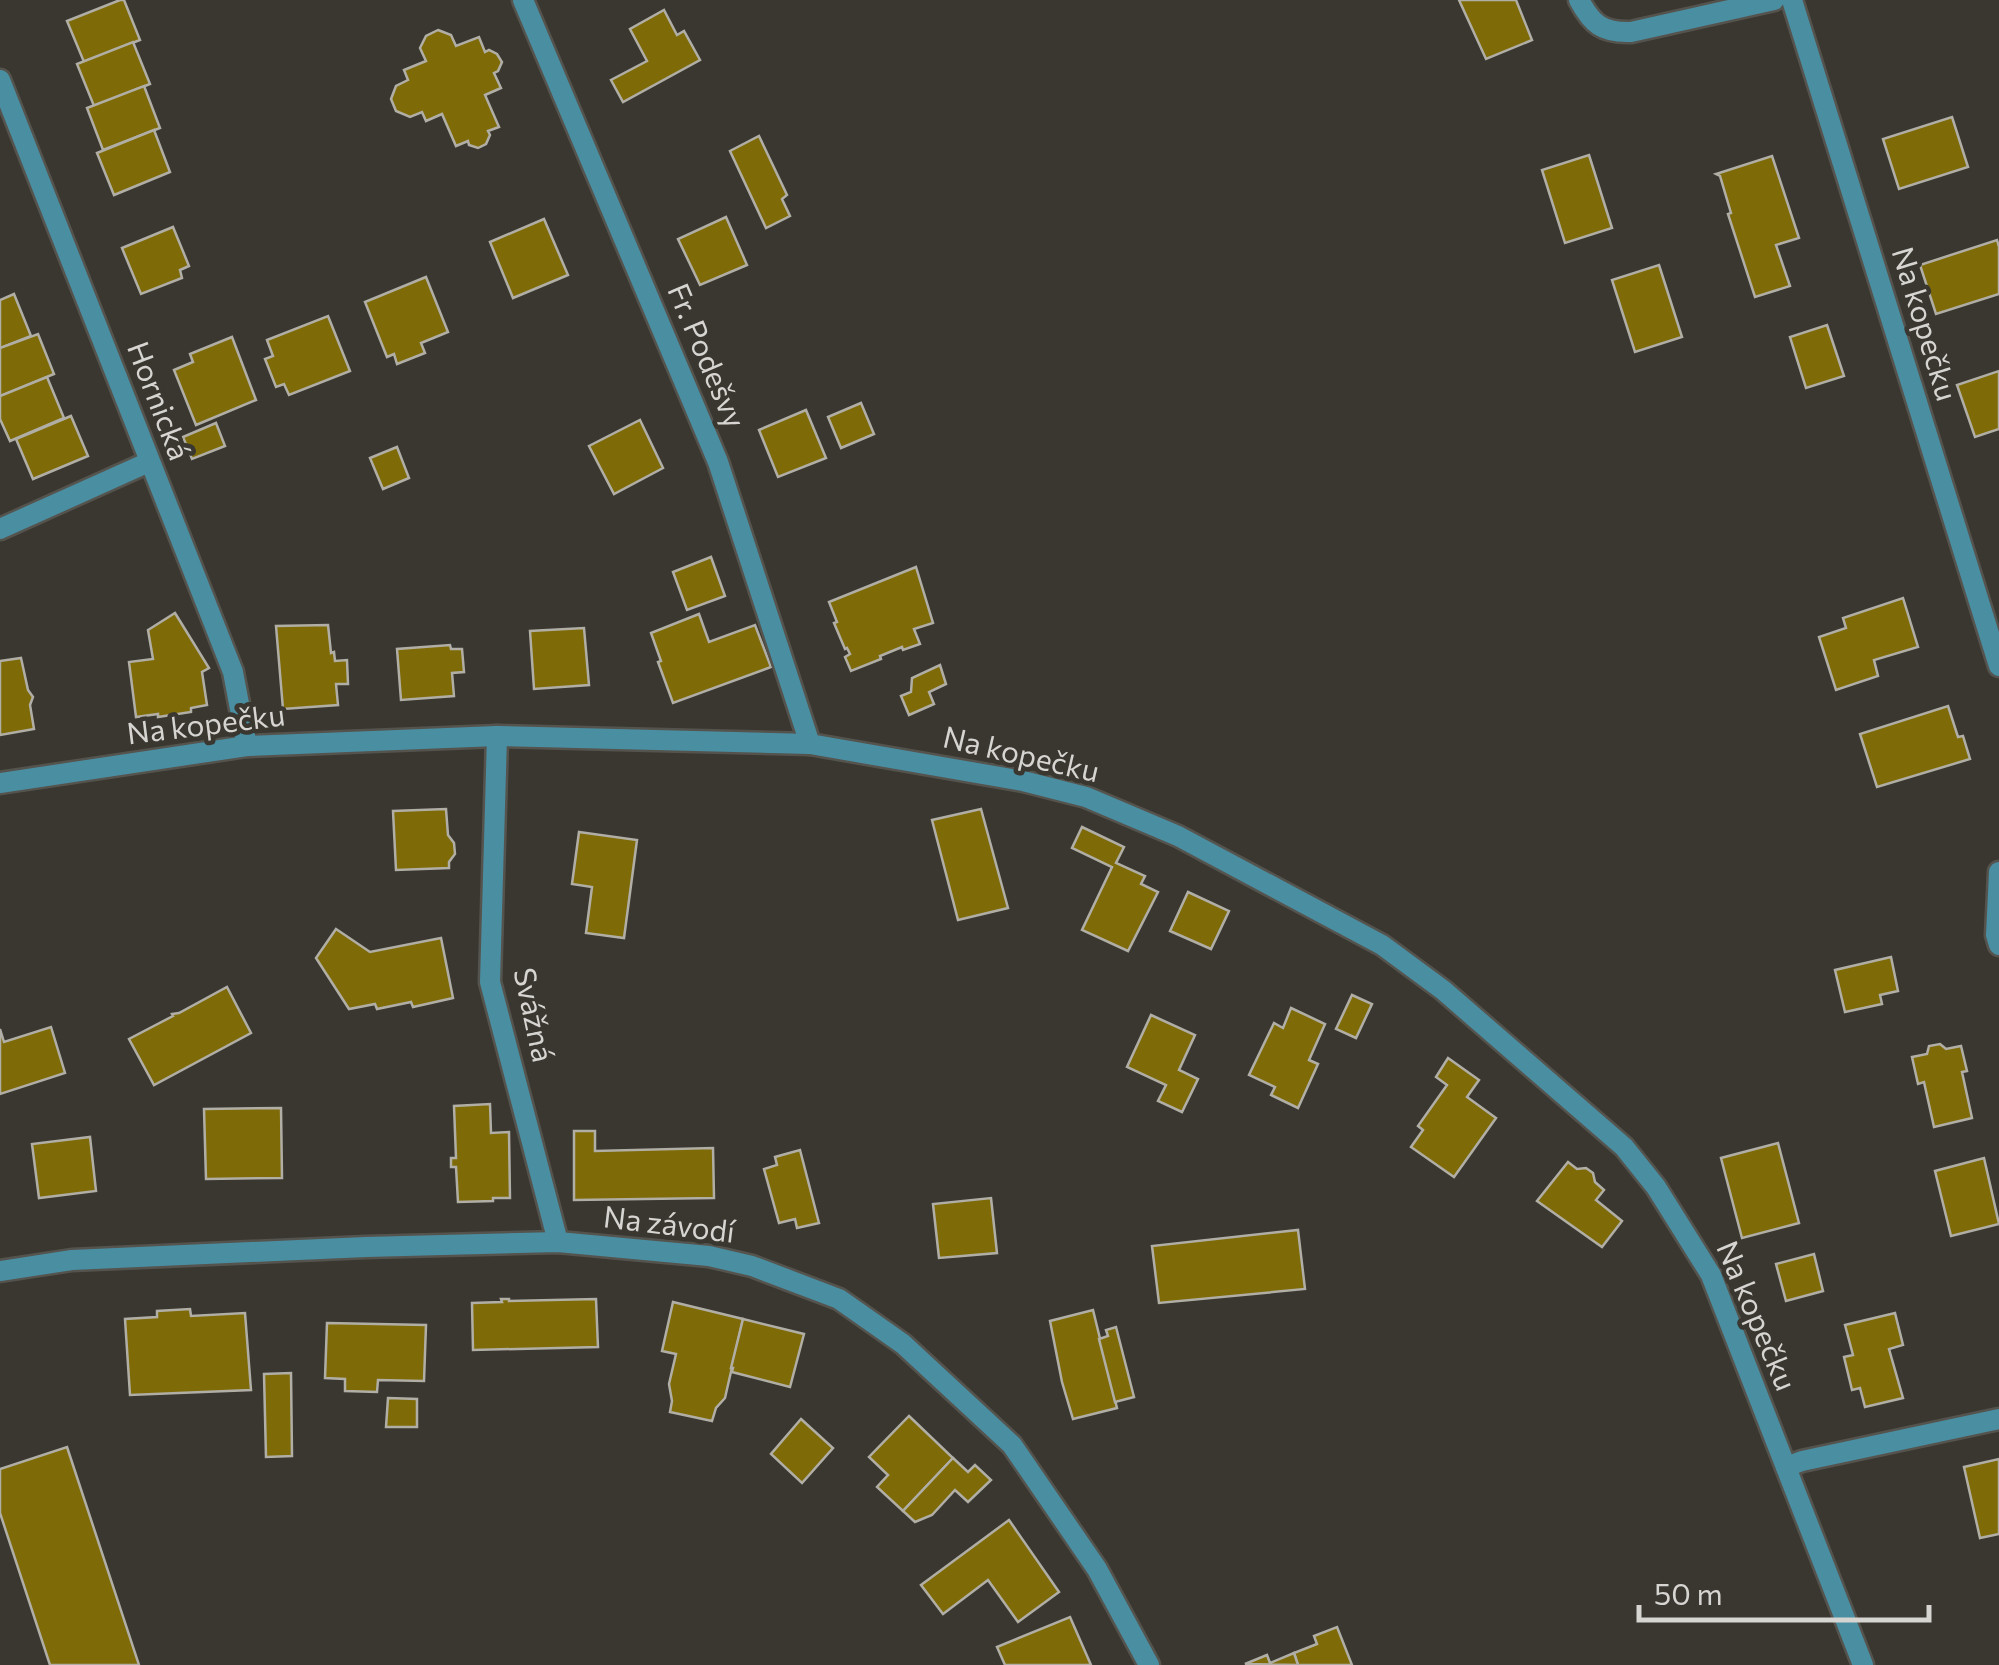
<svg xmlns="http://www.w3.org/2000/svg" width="1999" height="1665" font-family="Commissioner,sans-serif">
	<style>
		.building { fill: #7e6a07; stroke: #b0aea5; stroke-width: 2.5 }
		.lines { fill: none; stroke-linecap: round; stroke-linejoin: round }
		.minor-casing { stroke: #55534d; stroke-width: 25 }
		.minor { stroke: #4a8ea2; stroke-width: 20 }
		.labels { text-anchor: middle; stroke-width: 9; stroke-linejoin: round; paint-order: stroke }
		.street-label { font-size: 30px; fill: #d6d5d1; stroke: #393730 }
	</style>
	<rect width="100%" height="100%" fill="#393730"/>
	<!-- building -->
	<g class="building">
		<polygon points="120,0 124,0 140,40 84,62 67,21"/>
		<polygon points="1459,0 1516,0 1532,40 1486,59"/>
		<polygon points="664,10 677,35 684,31 700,60 623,102 611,80 647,61 630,29"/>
		<polygon points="438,30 451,35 456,46 479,37 485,52 489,50 497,54 502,62 498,71 494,73 501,88 485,95 499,127 488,131 490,135 486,144 478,148 469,145 468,141 456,146 442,114 426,121 422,112 410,117 396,111 391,99 396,86 408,80 404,70 426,61 420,48 426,36"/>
		<polygon points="133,42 150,84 94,106 77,64"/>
		<polygon points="144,86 160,128 103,150 87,108"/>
		<polygon points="1952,117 1968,167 1899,189 1883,139"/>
		<polygon points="154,130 170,172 114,195 97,153"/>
		<polygon points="759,136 787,195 782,199 790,216 766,228 730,151"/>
		<polygon points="1589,155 1612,228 1565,243 1542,170"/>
		<polygon points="1772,156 1799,238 1776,245 1790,286 1755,297 1728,214 1731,213 1720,176 1716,174"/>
		<polygon points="726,217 747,265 700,285 678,239"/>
		<polygon points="544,219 568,275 513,298 490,242"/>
		<polygon points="173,227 189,266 180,270 182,278 141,294 122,248"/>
		<polygon points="1997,240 1999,247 1999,294 1936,314 1920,265"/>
		<polygon points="1659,265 1682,337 1635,352 1612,280"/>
		<polygon points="426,277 448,332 421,343 425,353 397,364 394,354 387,357 365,302"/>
		<polygon points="14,294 31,336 0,348 0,300"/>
		<polygon points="328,316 350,371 289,395 284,384 276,387 265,359 273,356 267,340"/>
		<polygon points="1827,325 1844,376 1806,388 1790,337"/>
		<polygon points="38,334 54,374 0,396 0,348"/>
		<polygon points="232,337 256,400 196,425 174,370 193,362 190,354"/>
		<polygon points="1999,371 1999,429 1975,437 1957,385"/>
		<polygon points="47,377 64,418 10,441 0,419 0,396"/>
		<polygon points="861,403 874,434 841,448 828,417"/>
		<polygon points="806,410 826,458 778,477 759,430"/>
		<polygon points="71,416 88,456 33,479 16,439"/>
		<polygon points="640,420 663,468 614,494 589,446"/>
		<polygon points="216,423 225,446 192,459 183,437"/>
		<polygon points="397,447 409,478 383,489 370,458"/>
		<polygon points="711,557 725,596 687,610 673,572"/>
		<polygon points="916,567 933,623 914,629 920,644 903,650 902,647 880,656 881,659 851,671 845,657 850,654 847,648 845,649 834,623 837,622 829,602"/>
		<polygon points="1903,598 1918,647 1874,660 1878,676 1836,690 1819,637 1846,628 1843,618"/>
		<polygon points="175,613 209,668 202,672 207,705 191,708 191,712 158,717 158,714 136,717 129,662 153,659 148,630"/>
		<polygon points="699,614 709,642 755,625 771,667 673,703 658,662 661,661 651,633"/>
		<polygon points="328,625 331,653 334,652 335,661 347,660 348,684 336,684 338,705 283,709 276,626"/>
		<polygon points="584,628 589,685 534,689 530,631"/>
		<polygon points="450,645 451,649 462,649 464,672 452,673 454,696 401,700 397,649"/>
		<polygon points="21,658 28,690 33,697 30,705 34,729 0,735 0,661"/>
		<polygon points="940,665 946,684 929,692 934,704 909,715 901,696 911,692 912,678"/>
		<polygon points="1948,706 1958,737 1963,736 1970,759 1877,787 1860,734"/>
		<polygon points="446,809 448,835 454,843 455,854 449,862 449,868 396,870 393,811"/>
		<polygon points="981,809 1008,908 958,920 932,820"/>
		<polygon points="1082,827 1124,847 1116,863 1145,876 1141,884 1158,892 1128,951 1082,930 1112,867 1072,848"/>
		<polygon points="579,832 637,840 624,938 586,933 592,887 572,884"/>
		<polygon points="1188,892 1229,911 1211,949 1170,931"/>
		<polygon points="336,929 370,952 441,938 453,998 413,1007 411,1002 377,1009 375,1004 349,1009 316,958"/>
		<polygon points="1891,957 1898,991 1880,995 1882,1004 1845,1012 1835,970"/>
		<polygon points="227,987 251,1033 154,1085 129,1039 173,1016 172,1014 179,1013"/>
		<polygon points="1352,995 1372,1004 1356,1038 1336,1029"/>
		<polygon points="1291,1008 1325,1024 1309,1060 1318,1064 1298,1108 1271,1095 1275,1087 1249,1075 1274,1023 1283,1028"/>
		<polygon points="1151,1015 1195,1035 1179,1070 1198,1079 1182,1112 1158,1101 1166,1085 1127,1067"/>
		<polygon points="51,1027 65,1073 0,1094 0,1029 4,1042"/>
		<polygon points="1940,1044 1946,1049 1961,1046 1967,1071 1962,1072 1972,1118 1934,1127 1924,1082 1918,1084 1912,1057 1927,1054 1929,1046"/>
		<polygon points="1448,1058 1479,1080 1467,1097 1496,1118 1454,1177 1411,1147 1423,1130 1418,1126 1447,1085 1436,1077"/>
		<polygon points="490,1104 491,1133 509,1132 510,1198 493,1198 493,1201 458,1202 456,1167 451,1167 451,1158 456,1158 454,1106"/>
		<polygon points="281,1108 282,1178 206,1179 204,1109"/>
		<polygon points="574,1131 595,1131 595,1151 713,1148 714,1198 574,1200"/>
		<polygon points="90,1137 96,1191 39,1198 32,1144"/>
		<polygon points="1778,1143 1799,1223 1742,1238 1721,1158"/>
		<polygon points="800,1150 819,1223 797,1228 795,1219 779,1223 764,1169 777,1165 775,1157"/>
		<polygon points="1984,1158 1999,1224 1951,1236 1935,1171"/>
		<polygon points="1568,1162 1577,1169 1586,1168 1593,1173 1595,1182 1604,1190 1596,1200 1622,1221 1602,1247 1537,1201"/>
		<polygon points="991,1198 997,1253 939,1258 933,1204"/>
		<polygon points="1298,1230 1305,1289 1159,1303 1152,1246"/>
		<polygon points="1814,1254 1823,1291 1786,1301 1776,1264"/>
		<polygon points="501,1299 509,1299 509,1301 596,1299 598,1347 473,1350 472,1303 502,1302"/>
		<polygon points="673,1302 743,1319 725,1398 716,1408 712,1421 670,1412 672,1401 669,1384 676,1354 662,1351"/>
		<polygon points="190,1309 191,1316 245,1313 251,1390 130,1395 125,1319 157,1317 157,1311"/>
		<polygon points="1093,1310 1117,1408 1073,1419 1062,1382 1050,1321"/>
		<polygon points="1895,1313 1903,1345 1889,1349 1903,1398 1865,1407 1860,1388 1852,1390 1844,1357 1853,1355 1845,1325"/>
		<polygon points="743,1319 804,1334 790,1387 732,1372 733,1368 731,1368"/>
		<polygon points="327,1323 426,1325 424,1381 378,1380 377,1392 345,1391 345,1379 325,1378"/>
		<polygon points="1116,1327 1134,1397 1115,1402 1099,1339 1108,1336 1106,1330"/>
		<polygon points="291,1373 292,1456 266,1457 264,1374"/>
		<polygon points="388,1398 417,1399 417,1427 386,1427"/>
		<polygon points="909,1416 953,1458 903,1511 877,1487 888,1475 869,1457"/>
		<polygon points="801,1419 833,1448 802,1483 771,1454"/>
		<polygon points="67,1447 139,1665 50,1665 0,1513 0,1469"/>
		<polygon points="953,1458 968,1472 975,1465 991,1480 968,1502 955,1490 932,1515 915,1522 903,1511"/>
		<polygon points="1999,1459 1999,1534 1980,1538 1964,1467"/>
		<polygon points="1009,1520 1059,1592 1018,1622 988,1580 943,1614 921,1585"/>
		<polygon points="1070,1617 1091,1665 1005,1665 997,1647"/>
		<polygon points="1337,1627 1352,1665 1298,1665 1294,1653 1317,1644 1314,1636"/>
		<polygon points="1294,1653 1298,1665 1245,1664 1267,1655 1270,1663"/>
	</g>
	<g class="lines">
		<defs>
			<g id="minor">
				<polyline points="523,0 718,462 810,744"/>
				<path d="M1579 0C1592 24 1602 33 1631 32L1774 0"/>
				<polyline points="1792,0 1999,666"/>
				<polyline points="0,80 233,672 247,746"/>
				<polyline points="0,529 149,462"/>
				<polyline points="497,736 490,982 558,1242"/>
				<polyline points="0,783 247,746 497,736 810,744 1023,781 1086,797 1178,836 1382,945 1443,990 1624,1147 1656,1187 1711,1275 1863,1665"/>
				<polyline points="1999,872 1996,935 1999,945"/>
				<polyline points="0,1271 72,1260 366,1247 558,1242 709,1256 752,1266 839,1299 903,1344 1012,1445 1097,1569 1149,1665"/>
				<polyline points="1786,1467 1802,1461 1999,1419"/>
			</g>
		</defs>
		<!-- minor casing -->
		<use href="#minor" class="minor-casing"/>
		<!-- minor -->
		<use href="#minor" class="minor"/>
	</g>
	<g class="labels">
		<!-- street labels -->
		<g class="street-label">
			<text transform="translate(1924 324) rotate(73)" y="10">Na kopečku</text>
			<text transform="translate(706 356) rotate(67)" y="10">Fr. Podešvy</text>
			<text transform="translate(158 401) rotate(69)" y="10">Hornická</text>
			<text transform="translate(206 725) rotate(-7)" y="10">Na kopečku</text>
			<text transform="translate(1021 755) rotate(13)" y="10">Na kopečku</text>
			<text transform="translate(533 1015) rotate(78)" y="10">Svážná</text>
			<text transform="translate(669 1225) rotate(7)" y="10">Na závodí</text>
			<text transform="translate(1756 1316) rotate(67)" y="10">Na kopečku</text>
		</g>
	</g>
	<!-- scale -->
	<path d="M1639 1605v15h290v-15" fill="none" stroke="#d6d5d1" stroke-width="5"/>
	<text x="1654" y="1605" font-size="30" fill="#d6d5d1" stroke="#393730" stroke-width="8" paint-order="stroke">50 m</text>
</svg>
